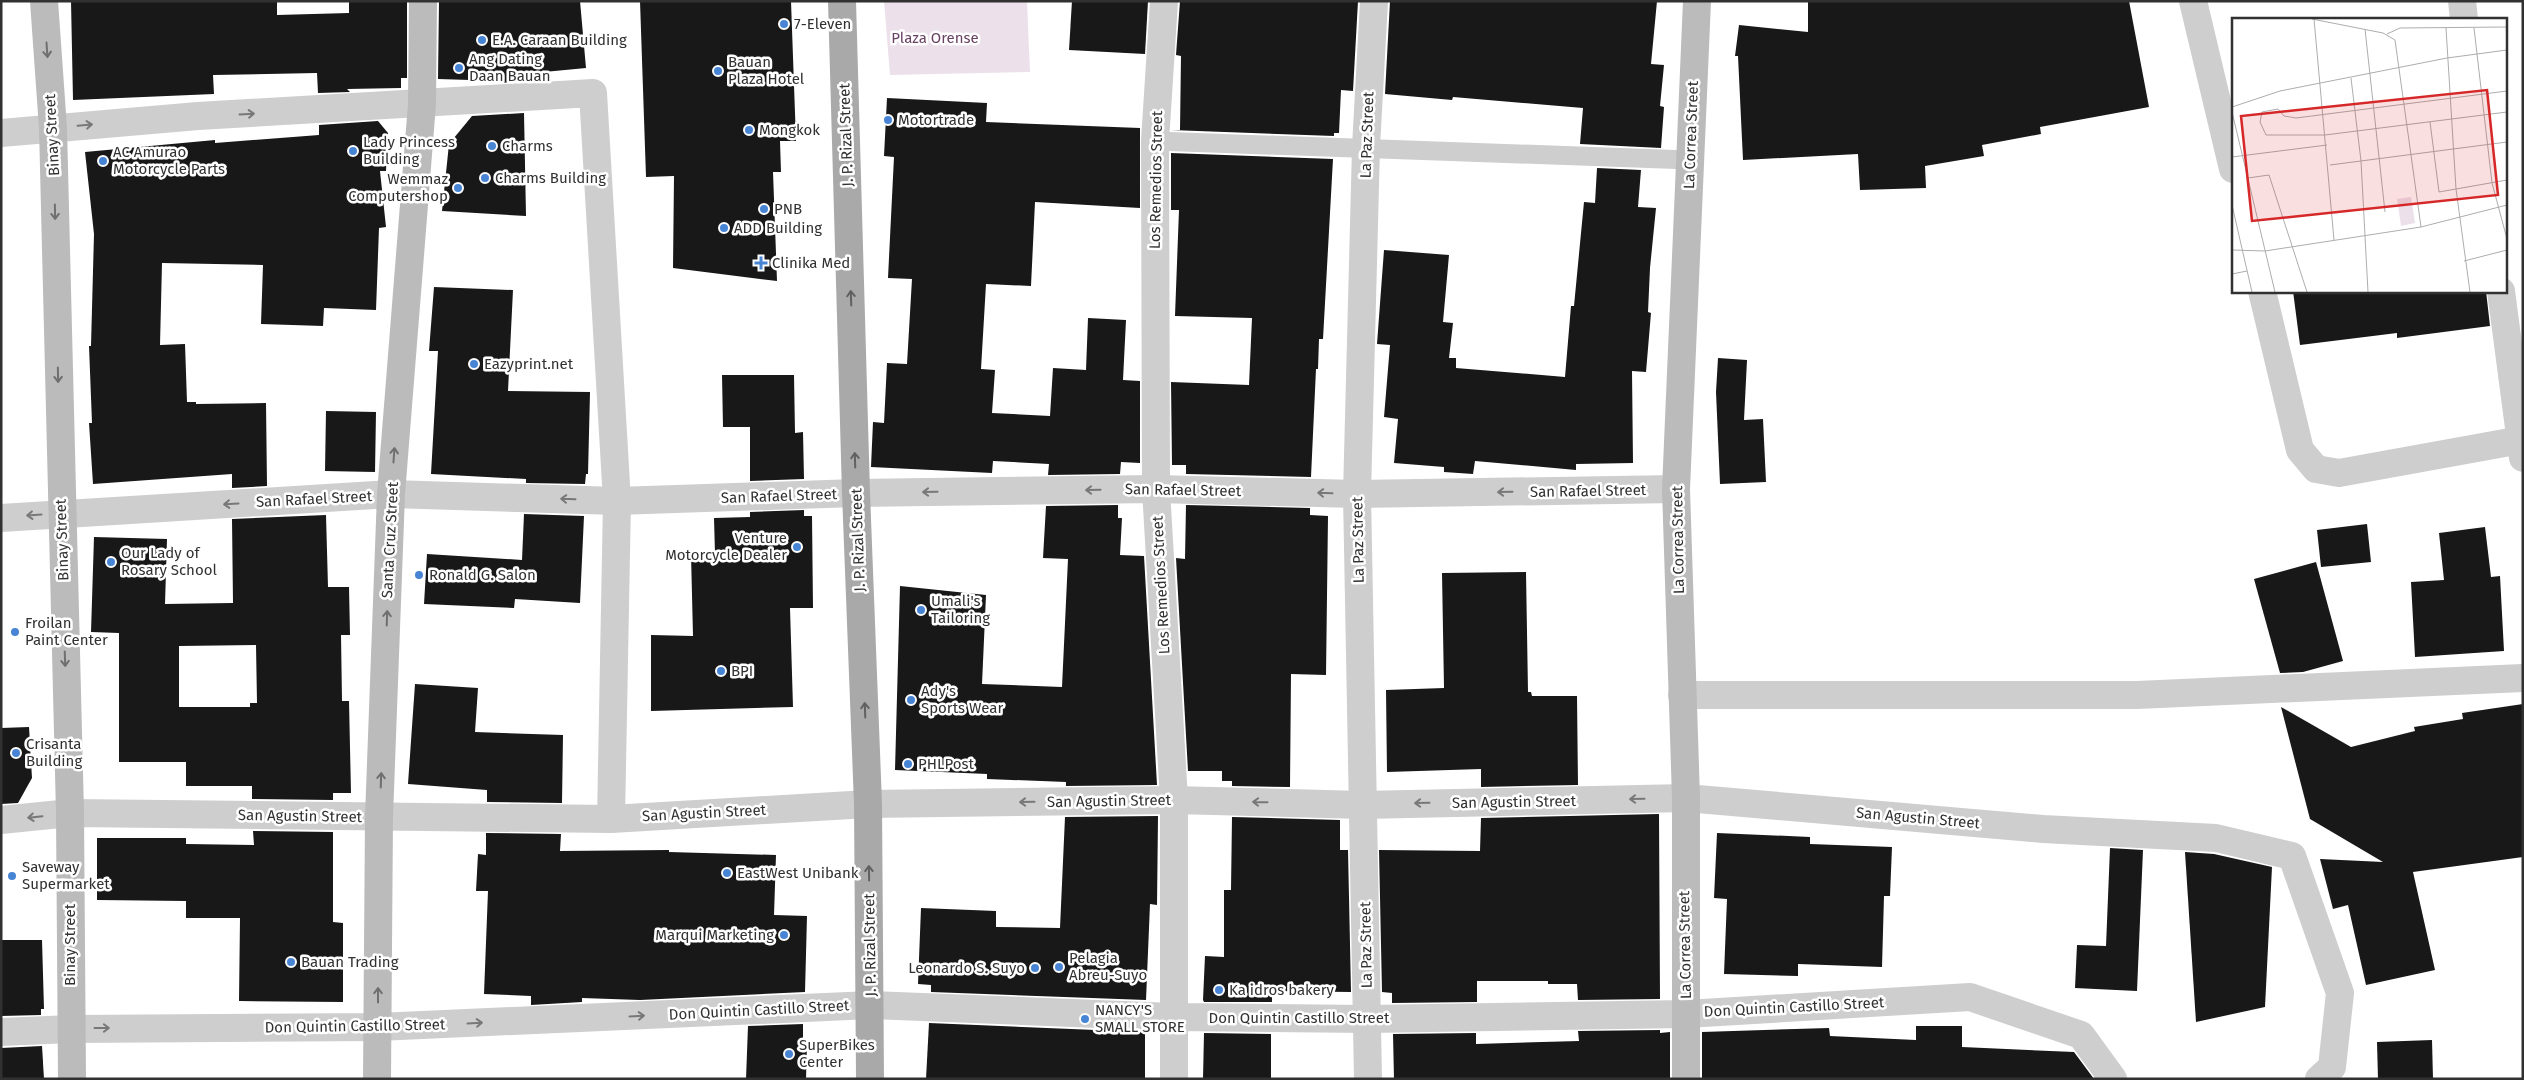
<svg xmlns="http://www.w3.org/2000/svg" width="2524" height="1080" font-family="'Fira Sans',sans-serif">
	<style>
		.green { fill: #ece1eb }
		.building { fill: #181818; fill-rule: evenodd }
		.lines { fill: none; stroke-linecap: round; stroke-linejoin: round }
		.lane { stroke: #cecece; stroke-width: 19 }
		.street { stroke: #cecece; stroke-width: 28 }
		.secondary { stroke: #bbb; stroke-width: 28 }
		.primary { stroke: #a9a9a9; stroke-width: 28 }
		.oneway { stroke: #6f6f6f }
		.oneway2 { stroke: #787878 }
		.oneway3 { stroke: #616161 }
		.poi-dot { fill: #4784d4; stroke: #fff; stroke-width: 2 }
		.labels { text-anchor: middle; stroke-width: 5; stroke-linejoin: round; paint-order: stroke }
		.poi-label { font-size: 15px; fill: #313131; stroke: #fff; text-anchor: start }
		.park-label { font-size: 15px; fill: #694262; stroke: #fff }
		.street-label { font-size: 15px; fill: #313131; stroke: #fff }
		.inset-road { fill: none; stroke: #adadad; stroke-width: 1 }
		.view { fill: #d62828; fill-opacity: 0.15; stroke: #d62828; stroke-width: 2.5 }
		.inset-edge { fill: none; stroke: #313131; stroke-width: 2.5 }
	</style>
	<rect width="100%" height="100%" fill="#fff"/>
	<!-- green -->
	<polygon class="green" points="884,1 1027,1 1030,72 890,75"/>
	<!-- building -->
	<g class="building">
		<polygon points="71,1 277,1 277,15 349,13 349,1 407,1 407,78 401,78 401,88 347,89 350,92 318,93 317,73 213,75 214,94 73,100"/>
		<polygon points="439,1 580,1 586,68 523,74 523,81 500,83 502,81 438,79"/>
		<polygon points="640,1 791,1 796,141 780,141 781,172 773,172 777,281 673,268 674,176 646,177"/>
		<polygon points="1072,1 1148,1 1145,54 1069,50"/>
		<polygon points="1180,1 1358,1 1353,91 1341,90 1339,133 1334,133 1334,136 1171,130 1180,130 1181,56 1176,55"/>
		<polygon points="1390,1 1657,1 1651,64 1664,65 1660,106 1664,107 1661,148 1580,144 1583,108 1453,97 1452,100 1385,94"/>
		<polygon points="1808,1 2129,1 2149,107 2040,127 2041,134 1982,145 1984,156 1925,166 1926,188 1860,190 1858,154 1743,160 1738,56 1735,56 1739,25 1808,32"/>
		<polygon points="887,98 987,103 986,122 1140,128 1140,208 1035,202 1031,286 986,284 981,369 995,370 992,413 1050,416 1053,368 1086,370 1088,318 1126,320 1123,380 1140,381 1140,463 1121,462 1120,474 1048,475 1049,464 993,461 992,473 871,467 873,422 884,423 887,363 907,364 912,279 888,278 894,157 884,156"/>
		<polygon points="524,113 526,216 442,211 449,144 472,116"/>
		<polygon points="378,121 388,133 386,171 380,171 386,227 379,228 376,310 324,308 323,326 261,324 263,265 162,263 160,345 185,344 187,402 196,402 196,404 266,403 267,486 232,488 232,474 93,484 89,423 92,423 89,346 91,346 94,234 85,152 215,140 215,143 319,135 319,125"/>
		<polygon points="1171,153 1333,159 1323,339 1319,339 1318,369 1316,369 1311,477 1186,474 1186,465 1172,465 1171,382 1249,385 1252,318 1175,316 1179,210 1171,210"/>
		<polygon points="1597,168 1641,170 1638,207 1656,208 1650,268 1648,312 1651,313 1646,372 1632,371 1633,463 1576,464 1576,470 1475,461 1473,474 1444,472 1444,467 1394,463 1398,419 1384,417 1390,345 1377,344 1384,250 1449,255 1443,322 1453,323 1449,358 1456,358 1456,368 1565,377 1571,306 1574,306 1584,202 1595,203"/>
		<polygon points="434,287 513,290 508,391 590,392 588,474 586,474 585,484 526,483 526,479 431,474 438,351 429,351"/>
		<polygon points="2293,291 2486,291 2490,326 2397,338 2397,333 2300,345"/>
		<polygon points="1718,358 1747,360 1744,420 1763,419 1766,482 1720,484 1716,392"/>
		<polygon points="722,375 794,375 795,433 803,432 804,479 750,481 750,427 723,427"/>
		<polygon points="326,411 376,412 375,472 325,471"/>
		<polygon points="1118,505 1118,518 1122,518 1120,555 1144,556 1157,785 1066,786 1066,782 987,779 987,774 895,770 900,586 986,595 982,684 1062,687 1068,559 1043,558 1046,506"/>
		<polygon points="1186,505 1310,508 1310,515 1328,516 1326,675 1291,674 1290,787 1232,786 1232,781 1222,781 1222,771 1188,771 1176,558 1185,559"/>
		<polygon points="804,510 804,516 812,516 813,608 790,608 793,707 651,711 651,635 693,636 691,554 715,554 714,518 750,517 750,512"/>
		<polygon points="524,514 584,516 580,603 515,599 514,608 424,604 427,554 522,560"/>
		<path d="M326 515 328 587H349L350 635H341L342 701H349L351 793H333V800L252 799V786H186V762H119V633L91 632 94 537 167 539 165 604 233 603 232 519ZM256 645 257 703H250V707H179V646Z"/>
		<polygon points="2367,524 2371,562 2321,567 2317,530"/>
		<polygon points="2485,527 2491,577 2500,576 2504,651 2415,657 2411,582 2444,580 2439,533"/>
		<polygon points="2316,562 2343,661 2303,672 2280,673 2254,579"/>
		<polygon points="1526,572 1528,692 1531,692 1532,696 1577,696 1578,785 1481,787 1481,769 1387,772 1386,690 1444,688 1442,573"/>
		<polygon points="415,684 478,688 475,732 563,735 562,803 487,802 487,790 408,784"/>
		<polygon points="2523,704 2523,857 2413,872 2435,970 2366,985 2348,905 2333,909 2320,859 2383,862 2310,819 2281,707 2351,747 2415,731 2414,727 2463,719 2462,713"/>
		<polygon points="29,727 32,778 18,803 1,804 1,728"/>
		<polygon points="1659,814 1660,999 1578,1000 1577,984 1548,984 1548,981 1477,981 1477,1002 1392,1003 1392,993 1382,992 1379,850 1480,851 1481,818"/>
		<polygon points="1158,816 1157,905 1150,904 1146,1000 931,992 931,985 918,984 921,908 996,911 996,927 1060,928 1065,817"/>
		<polygon points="1232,817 1340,820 1340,850 1348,850 1351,992 1272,991 1272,1002 1204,1002 1203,1000 1205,956 1224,957 1224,890 1231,890"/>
		<polygon points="253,831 333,832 333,922 343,923 343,1002 239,1001 240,918 186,918 186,901 97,900 97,838 186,838 186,844 254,845"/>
		<polygon points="486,833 561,834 560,851 669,850 669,852 776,855 774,915 807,916 805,992 640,1000 582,998 582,1002 531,1005 531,996 484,994 488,891 476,891 478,854 486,855"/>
		<polygon points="1717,833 1810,837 1810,844 1892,847 1890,896 1884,896 1882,967 1798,964 1798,976 1724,974 1727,899 1714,898"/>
		<polygon points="2110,848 2143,850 2137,991 2075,988 2077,945 2106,946"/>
		<polygon points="2185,852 2214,854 2272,867 2265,1007 2196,1022"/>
		<polygon points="1,940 42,940 44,1009 41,1009 41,1015 1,1016"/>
		<polygon points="929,1023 1145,1032 1145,1079 926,1079"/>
		<polygon points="803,1024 803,1043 807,1043 806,1079 746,1079 748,1026"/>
		<polygon points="1916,1026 1962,1026 1962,1047 2074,1052 2094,1079 1702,1079 1702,1032 1829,1028 1830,1036 1916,1040"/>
		<polygon points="1660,1030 1660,1033 1670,1032 1670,1079 1394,1079 1393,1034 1476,1033 1476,1044 1579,1041 1578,1031"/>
		<polygon points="1204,1033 1271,1034 1271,1079 1203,1079"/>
		<polygon points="2432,1040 2433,1079 2378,1079 2377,1042"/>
		<polygon points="42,1046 44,1079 1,1079 1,1048"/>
	</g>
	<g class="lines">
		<!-- lane -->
		<polyline class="lane" points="1155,141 1690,160"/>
		<!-- street -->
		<g class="street">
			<polyline points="1164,1 1155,141 1156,489 1174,800 1174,1079"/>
			<polyline points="2193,1 2233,169"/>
			<polyline points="2462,1 2464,19"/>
			<polyline points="1,133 198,116 593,93 617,501 611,819"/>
			<polyline points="2262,291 2300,450 2316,469 2339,473 2521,440"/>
			<polyline points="2501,291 2523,458"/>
			<polyline points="1,518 391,494 617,501 856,493 1156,489 1357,494 1676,489"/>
			<polyline points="1682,695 2137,695 2523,678"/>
			<polyline points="1,820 70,813 611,819 868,804 1174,800 1362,805 1686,798 2043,829 2216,838 2292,856 2340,993 2332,1067 2319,1079"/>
			<polyline points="1,1032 71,1029 378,1027 871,1005 1173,1017 1368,1019 1686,1014 1970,997 2081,1035 2113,1079"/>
			<polyline points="1368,1079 1357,494 1366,147 1374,1"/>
		</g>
		<!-- secondary -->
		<g class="secondary">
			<polyline points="44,1 53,128 70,813 72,1079"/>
			<polyline points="377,1079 379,817 391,494 422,104 423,1"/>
			<polyline points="1686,1079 1686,798 1676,489 1697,1"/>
		</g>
		<!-- primary -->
		<polyline class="primary" points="842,1 856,493 868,804 870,1079"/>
	</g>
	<!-- one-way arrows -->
	<defs><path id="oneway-shaft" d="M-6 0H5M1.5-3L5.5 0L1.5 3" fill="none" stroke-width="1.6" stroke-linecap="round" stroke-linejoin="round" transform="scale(1.25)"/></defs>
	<g class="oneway">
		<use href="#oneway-shaft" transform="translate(47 50) rotate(86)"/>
		<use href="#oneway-shaft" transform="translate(55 212) rotate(89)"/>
		<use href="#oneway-shaft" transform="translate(58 375) rotate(89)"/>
		<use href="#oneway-shaft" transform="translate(394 455) rotate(-86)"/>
		<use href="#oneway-shaft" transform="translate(387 618) rotate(-88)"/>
		<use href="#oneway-shaft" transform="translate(65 659) rotate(88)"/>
		<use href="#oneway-shaft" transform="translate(381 780) rotate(-88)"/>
		<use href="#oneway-shaft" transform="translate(378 995) rotate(-90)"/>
	</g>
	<g class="oneway2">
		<use href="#oneway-shaft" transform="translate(247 114) rotate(-3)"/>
		<use href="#oneway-shaft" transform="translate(85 125) rotate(-5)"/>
		<use href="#oneway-shaft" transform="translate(1093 490) rotate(179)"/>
		<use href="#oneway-shaft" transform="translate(930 492) rotate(179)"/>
		<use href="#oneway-shaft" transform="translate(1505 492) rotate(179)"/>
		<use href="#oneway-shaft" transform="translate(1325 493) rotate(-178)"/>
		<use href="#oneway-shaft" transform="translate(568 499) rotate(-178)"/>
		<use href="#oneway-shaft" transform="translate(231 504) rotate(177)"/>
		<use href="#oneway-shaft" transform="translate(34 515) rotate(176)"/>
		<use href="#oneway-shaft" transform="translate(1637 799) rotate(179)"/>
		<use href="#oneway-shaft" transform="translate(1027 802) rotate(179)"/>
		<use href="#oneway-shaft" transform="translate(1260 802) rotate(-179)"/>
		<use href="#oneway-shaft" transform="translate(1422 803) rotate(179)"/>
		<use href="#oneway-shaft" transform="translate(35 817) rotate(174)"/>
		<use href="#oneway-shaft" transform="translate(637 1016) rotate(-3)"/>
		<use href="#oneway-shaft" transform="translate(475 1023) rotate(-3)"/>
		<use href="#oneway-shaft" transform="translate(102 1028)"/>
	</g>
	<g class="oneway3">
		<use href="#oneway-shaft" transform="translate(851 298) rotate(-92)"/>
		<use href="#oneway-shaft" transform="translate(855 460) rotate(-92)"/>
		<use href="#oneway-shaft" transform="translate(865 710) rotate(-92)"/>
		<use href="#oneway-shaft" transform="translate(869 873) rotate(-91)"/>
	</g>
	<!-- markers -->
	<g class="poi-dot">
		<circle cx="784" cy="24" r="5"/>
		<circle cx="482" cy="40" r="5"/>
		<circle cx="459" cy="68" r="5"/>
		<circle cx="718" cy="71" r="5"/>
		<circle cx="888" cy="120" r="5"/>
		<circle cx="749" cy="130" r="5"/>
		<circle cx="492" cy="146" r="5"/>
		<circle cx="353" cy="151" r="5"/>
		<circle cx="103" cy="161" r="5"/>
		<circle cx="485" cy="178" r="5"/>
		<circle cx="458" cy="188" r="5"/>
		<circle cx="764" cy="209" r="5"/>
		<circle cx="724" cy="228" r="5"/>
		<path d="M758.5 255.5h5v5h5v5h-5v5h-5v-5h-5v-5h5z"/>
		<circle cx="474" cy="364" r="5"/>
		<circle cx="797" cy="547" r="5"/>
		<circle cx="111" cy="562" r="5"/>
		<circle cx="419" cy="575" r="5"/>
		<circle cx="921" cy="610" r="5"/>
		<circle cx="15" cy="632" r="5"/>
		<circle cx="721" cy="671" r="5"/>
		<circle cx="911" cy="700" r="5"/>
		<circle cx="16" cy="753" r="5"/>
		<circle cx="908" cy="764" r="5"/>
		<circle cx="727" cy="873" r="5"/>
		<circle cx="12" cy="876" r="5"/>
		<circle cx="784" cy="935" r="5"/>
		<circle cx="291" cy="962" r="5"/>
		<circle cx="1059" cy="967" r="5"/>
		<circle cx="1035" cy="968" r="5"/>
		<circle cx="1219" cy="990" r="5"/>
		<circle cx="1085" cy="1019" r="5"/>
		<circle cx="789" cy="1054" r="5"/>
	</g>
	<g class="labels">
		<!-- poi labels -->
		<g class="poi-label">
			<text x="794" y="29">7-Eleven</text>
			<text x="492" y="45">E.A. Caraan Building</text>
			<text x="469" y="64">Ang Dating<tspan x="469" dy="17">Daan Bauan</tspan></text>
			<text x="728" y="67">Bauan<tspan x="728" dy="17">Plaza Hotel</tspan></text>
			<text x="898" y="125">Motortrade</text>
			<text x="759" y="135">Mongkok</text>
			<text x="363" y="147">Lady Princess<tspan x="363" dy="17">Building</tspan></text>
			<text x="502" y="151">Charms</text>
			<text x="113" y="157">AC Amurao<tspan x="113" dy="17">Motorcycle Parts</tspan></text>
			<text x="495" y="183">Charms Building</text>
			<text x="448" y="184" text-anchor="end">Wemmaz<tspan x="448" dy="17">Computershop</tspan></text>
			<text x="774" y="214">PNB</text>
			<text x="734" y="233">ADD Building</text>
			<text x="772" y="268">Clinika Med</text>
			<text x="484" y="369">Eazyprint.net</text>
			<text x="787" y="543" text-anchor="end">Venture<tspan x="787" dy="17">Motorcycle Dealer</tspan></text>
			<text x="121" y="558">Our Lady of<tspan x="121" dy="17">Rosary School</tspan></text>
			<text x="429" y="580">Ronald G. Salon</text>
			<text x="931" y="606">Umali's<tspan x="931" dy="17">Tailoring</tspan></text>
			<text x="25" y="628">Froilan<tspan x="25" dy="17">Paint Center</tspan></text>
			<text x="731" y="676">BPI</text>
			<text x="921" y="696">Ady's<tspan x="921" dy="17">Sports Wear</tspan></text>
			<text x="26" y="749">Crisanta<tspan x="26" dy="17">Building</tspan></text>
			<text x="918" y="769">PHLPost</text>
			<text x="22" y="872">Saveway<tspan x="22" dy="17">Supermarket</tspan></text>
			<text x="737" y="878">EastWest Unibank</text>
			<text x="774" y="940" text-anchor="end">Marqui Marketing</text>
			<text x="1069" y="963">Pelagia<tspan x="1069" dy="17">Abreu-Suyo</tspan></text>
			<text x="301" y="967">Bauan Trading</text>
			<text x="1025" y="973" text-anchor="end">Leonardo S. Suyo</text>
			<text x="1229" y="995">Ka idros bakery</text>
			<text x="1095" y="1015">NANCY'S<tspan x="1095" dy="17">SMALL STORE</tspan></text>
			<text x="799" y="1050">SuperBikes<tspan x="799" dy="17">Center</tspan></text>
		</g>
		<!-- park labels -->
		<g class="park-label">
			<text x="935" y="43">Plaza Orense</text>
		</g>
		<!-- street labels -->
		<g class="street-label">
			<text transform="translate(52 135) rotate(-93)" y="5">Binay Street</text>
			<text transform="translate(846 135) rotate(-92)" y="5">J. P. Rizal Street</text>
			<text transform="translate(1367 135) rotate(-88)" y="5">La Paz Street</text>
			<text transform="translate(1691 135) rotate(-88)" y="5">La Correa Street</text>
			<text transform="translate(1156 180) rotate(-89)" y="5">Los Remedios Street</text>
			<text transform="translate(1183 490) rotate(1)" y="5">San Rafael Street</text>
			<text transform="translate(1588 491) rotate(-1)" y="5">San Rafael Street</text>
			<text transform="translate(779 496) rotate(-2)" y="5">San Rafael Street</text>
			<text transform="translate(314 499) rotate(-3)" y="5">San Rafael Street</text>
			<text transform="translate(62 540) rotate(-92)" y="5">Binay Street</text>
			<text transform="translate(390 540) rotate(-87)" y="5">Santa Cruz Street</text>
			<text transform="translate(858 540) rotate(-92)" y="5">J. P. Rizal Street</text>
			<text transform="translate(1358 540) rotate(-91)" y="5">La Paz Street</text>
			<text transform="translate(1678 540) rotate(-91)" y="5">La Correa Street</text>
			<text transform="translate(1161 585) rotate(-93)" y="5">Los Remedios Street</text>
			<text transform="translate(1109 801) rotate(-1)" y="5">San Agustin Street</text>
			<text transform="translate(1514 802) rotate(-1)" y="5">San Agustin Street</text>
			<text transform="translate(704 813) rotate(-3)" y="5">San Agustin Street</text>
			<text transform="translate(300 816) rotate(1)" y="5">San Agustin Street</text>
			<text transform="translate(1918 818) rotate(5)" y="5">San Agustin Street</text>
			<text transform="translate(70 945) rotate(-90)" y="5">Binay Street</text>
			<text transform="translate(870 945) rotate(-91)" y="5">J. P. Rizal Street</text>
			<text transform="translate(1366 945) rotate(-91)" y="5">La Paz Street</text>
			<text transform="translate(1685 945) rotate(-91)" y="5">La Correa Street</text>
			<text transform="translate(1794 1007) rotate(-3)" y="5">Don Quintin Castillo Street</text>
			<text transform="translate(759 1010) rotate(-3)" y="5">Don Quintin Castillo Street</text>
			<text x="1299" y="1023">Don Quintin Castillo Street</text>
			<text transform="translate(355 1026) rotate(-1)" y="5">Don Quintin Castillo Street</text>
		</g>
	</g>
	<!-- overview -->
	<g transform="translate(2232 18)">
		<rect width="275" height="275" fill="#fff"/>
		<path d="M179 179 183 205 169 208 165 181Z" fill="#ece1eb"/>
		<path class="inset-road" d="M80 1 151 15 163 22 189 209 275 187M82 1 102 222M214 10 224 171 238 274M242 10 260 165 275 221M133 11 153 194M155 16 168 10 275 9M119 60 129 143 136 274M275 73 64 100 52 98 46 91 30 94 28 104 34 117H93L275 94M0 89 48 73 215 40 275 32M0 94 43 274M198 104 207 174 275 162M0 139 95 127M98 147 275 124M16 160 37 157 75 274M0 187 20 274M0 232 33 233 189 209M232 243 275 232M0 256 15 253"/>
		<path class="view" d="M255 72 266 177 20 203 9 98Z"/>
		<rect width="275" height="275" class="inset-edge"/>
	</g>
	<!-- border -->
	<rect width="2524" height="1080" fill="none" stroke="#313131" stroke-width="5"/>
</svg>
